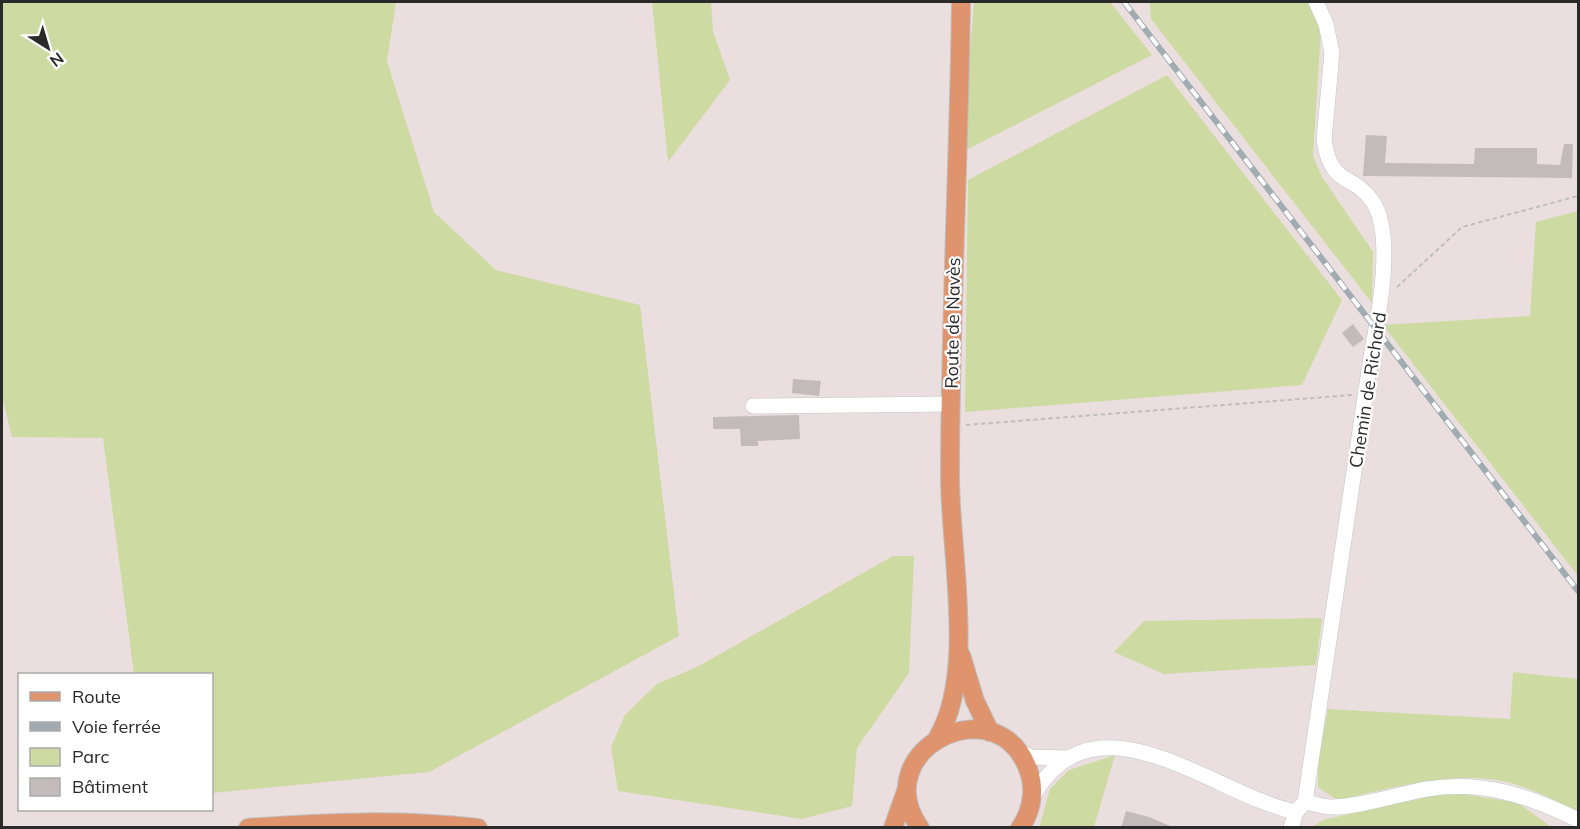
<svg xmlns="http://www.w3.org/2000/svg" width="1580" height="829" font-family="Mulish,sans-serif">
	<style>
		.green { fill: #cddaa1 }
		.building { fill: #c3bbb9 }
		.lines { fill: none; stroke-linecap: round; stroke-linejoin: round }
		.minor-casing { stroke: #bfc6cb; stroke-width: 16 }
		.major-casing { stroke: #bfbfbf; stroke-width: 20 }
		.path { stroke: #bfbfbf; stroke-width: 2; stroke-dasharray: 4.5 3; stroke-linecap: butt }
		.minor { stroke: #fff; stroke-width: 15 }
		.major { stroke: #df946e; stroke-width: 18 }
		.rail-casing { stroke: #a1abb2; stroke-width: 6 }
		.rail { stroke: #fff; stroke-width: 4; stroke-dasharray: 11; stroke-linecap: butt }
		.labels { text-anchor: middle; stroke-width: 4.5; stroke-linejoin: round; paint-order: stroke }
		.street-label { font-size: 18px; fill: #2a2a2a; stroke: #fff }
	</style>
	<rect width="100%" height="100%" fill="#eadfde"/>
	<!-- green -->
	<g class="green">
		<polygon points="2,2 396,2 387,61 434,212 496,270 640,305 679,636 429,772 212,793 212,674 134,674 103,438 12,437 2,396"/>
		<polygon points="652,2 711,2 713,31 730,80 668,162"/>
		<polygon points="974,2 1110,2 1152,55 962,152"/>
		<polygon points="1150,2 1308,2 1321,30 1313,156 1322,177 1373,252 1372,303 1151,19"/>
		<polygon points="1167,75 1342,300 1302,385 965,412 968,180"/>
		<polygon points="1578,211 1578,576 1383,325 1530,316 1536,222"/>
		<polygon points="893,556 914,556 909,673 857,748 852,806 802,819 618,791 611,747 625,715 657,684 697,667"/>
		<polygon points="1322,618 1316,665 1164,674 1114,652 1144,621"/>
		<path d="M1513 672 1578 679V812C1553 799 1526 785 1497 780 1444 772 1388 789 1337 800L1318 787V761L1328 709 1510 719Z"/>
		<polygon points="1115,755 1094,827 1039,828 1050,789 1069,770"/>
		<polygon points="1463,794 1518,803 1551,827 1311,828 1323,820 1427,796"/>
	</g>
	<!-- building -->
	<g class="building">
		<polygon points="1366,135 1387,136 1385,163 1474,164 1475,148 1537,148 1537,164 1560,165 1564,144 1573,144 1572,178 1363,176"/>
		<polygon points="1353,324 1364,339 1353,347 1342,333"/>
		<polygon points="793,379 821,381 819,396 792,393"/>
		<polygon points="799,415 800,439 758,441 758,446 741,446 740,429 713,429 713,417"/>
		<polygon points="1126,811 1149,817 1175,828 1121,828"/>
	</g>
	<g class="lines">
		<defs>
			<g id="minor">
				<polyline points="753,406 951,404"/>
				<polyline points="1018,751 1031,757 1068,758"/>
				<path d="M1032 798C1094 685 1213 795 1296 812"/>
				<path d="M1305 802 1371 357C1378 319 1395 236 1373 202 1354 173 1331 188 1324 140L1332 53 1326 24 1316 2"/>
				<path d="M1305 802C1313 803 1323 807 1332 807 1360 807 1399 794 1427 789 1482 780 1530 796 1578 820"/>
				<polyline points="1291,828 1296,812 1303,804"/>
			</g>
			<g id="major">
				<polyline points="961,655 975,701 990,732"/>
				<path d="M938 737C976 672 950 552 950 477 950 319 959 160 961 2"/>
				<path d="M248 828C325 822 401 819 478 828"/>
				<polyline points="893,828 906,791"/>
				<path d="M920 828C864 749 1002 681 1030 775 1035 792 1031 813 1020 828"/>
			</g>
		</defs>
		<!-- minor casing -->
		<use href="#minor" class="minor-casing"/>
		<!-- major casing -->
		<use href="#major" class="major-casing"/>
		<!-- path -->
		<g class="path">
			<polyline points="1397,287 1462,227 1578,196"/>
			<polyline points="966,425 1352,395"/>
		</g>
		<!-- minor -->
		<use href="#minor" class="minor"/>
		<!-- major -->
		<use href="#major" class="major"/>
		<defs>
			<polyline id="rail" points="1124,2 1578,591"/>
		</defs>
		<!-- rail casing -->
		<use href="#rail" class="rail-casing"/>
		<!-- rail -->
		<use href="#rail" class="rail"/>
	</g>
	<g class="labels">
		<!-- street labels -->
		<g class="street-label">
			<text transform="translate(953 323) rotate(-89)" y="6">Route de Navès</text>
			<text transform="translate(1368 390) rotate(-81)" y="6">Chemin de Richard</text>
		</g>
	</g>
	<!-- border -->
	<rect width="1580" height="829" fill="none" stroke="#2a2a2a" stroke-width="6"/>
	<!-- legend -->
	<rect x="18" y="673" width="195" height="138" fill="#ffffff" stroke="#aaaaaa" stroke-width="1.5"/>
	<rect x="30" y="692" width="30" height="9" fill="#df946e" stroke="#aaaaaa" stroke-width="1.5"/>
	<text x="72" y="703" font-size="18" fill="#2a2a2a">Route</text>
	<rect x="30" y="722" width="30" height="9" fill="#a1abb2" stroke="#aaaaaa" stroke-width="1.5"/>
	<text x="72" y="733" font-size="18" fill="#2a2a2a">Voie ferrée</text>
	<rect x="30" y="748" width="30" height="18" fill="#cddaa1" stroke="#aaaaaa" stroke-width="1.5"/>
	<text x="72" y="763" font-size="18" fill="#2a2a2a">Parc</text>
	<rect x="30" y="778" width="30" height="18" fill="#c3bbb9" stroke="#aaaaaa" stroke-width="1.5"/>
	<text x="72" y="793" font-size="18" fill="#2a2a2a">Bâtiment</text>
	<!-- north arrow -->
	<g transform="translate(48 48) rotate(143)" stroke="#ffffff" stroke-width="4.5" paint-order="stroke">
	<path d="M0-4.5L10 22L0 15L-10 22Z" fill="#2a2a2a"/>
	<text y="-9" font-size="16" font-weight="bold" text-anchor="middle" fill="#2a2a2a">N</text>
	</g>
</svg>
